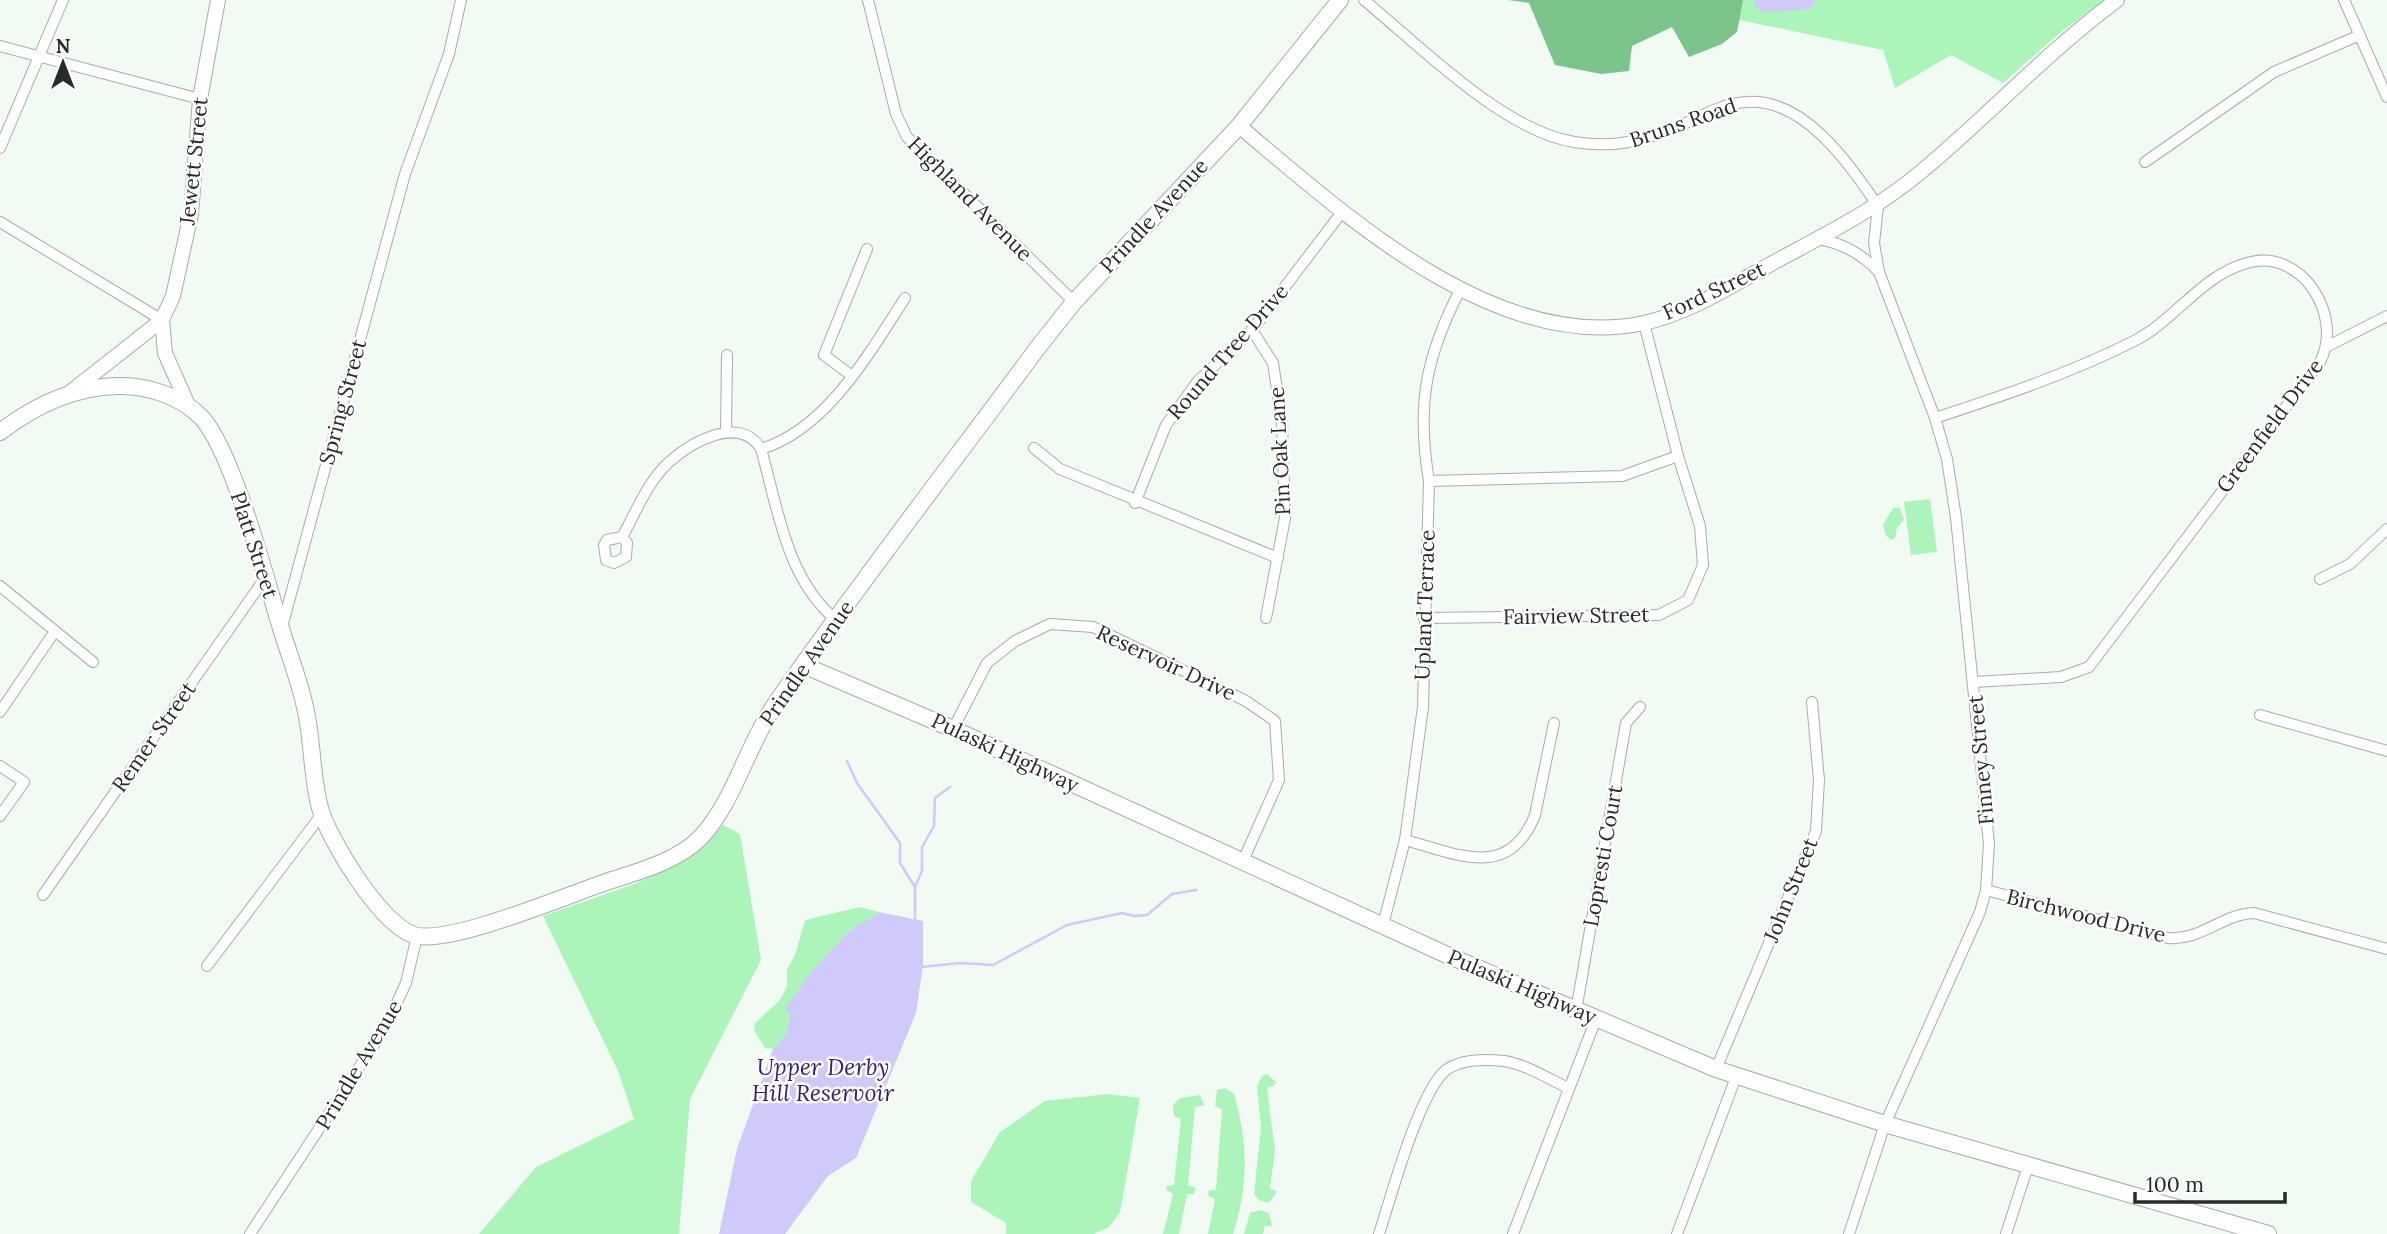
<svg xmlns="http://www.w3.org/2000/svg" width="2387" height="1234" font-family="Lora,serif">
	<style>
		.green { fill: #abf5ba }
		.forest { fill: #7bc48b }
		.water { fill: #cfcafa }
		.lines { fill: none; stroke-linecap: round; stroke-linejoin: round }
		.stream { stroke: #cfcafa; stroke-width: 2.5 }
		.minor-casing { stroke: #a6aea7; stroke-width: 12 }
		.tertiary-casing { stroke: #a6aea7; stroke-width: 16 }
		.secondary-casing { stroke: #a6aea7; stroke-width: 18 }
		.minor { stroke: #fff; stroke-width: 10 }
		.tertiary { stroke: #fff; stroke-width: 14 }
		.secondary { stroke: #fff; stroke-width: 16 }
		.labels { text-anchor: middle; stroke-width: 5; stroke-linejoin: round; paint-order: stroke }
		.street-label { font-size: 21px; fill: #282b29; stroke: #fff }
		.water-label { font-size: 23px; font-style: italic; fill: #371d75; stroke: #fff }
	</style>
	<rect width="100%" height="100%" fill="#f1faf3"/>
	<!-- green -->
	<g class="green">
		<polygon points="1724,0 2104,0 2061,32 2003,83 1951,55 1895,88 1883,50 1730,18"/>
		<polygon points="1930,499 1937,552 1911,555 1904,502"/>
		<polygon points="1893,508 1900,508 1904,520 1897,528 1895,538 1891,540 1886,536 1883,525"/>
		<polygon points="723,825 740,834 761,960 690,1099 679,1234 479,1234 536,1167 634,1119 618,1071 543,916 637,883 701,849"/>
		<polygon points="860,907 879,912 848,932 785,1008 790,1014 787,1033 773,1049 765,1048 755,1032 754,1024 780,1000 787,986 787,969 795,955 805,920"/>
		<polygon points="1267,1074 1276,1082 1274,1086 1267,1088 1275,1151 1270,1188 1277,1192 1269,1203 1259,1200 1254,1194 1261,1127 1257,1087 1261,1077"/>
		<path d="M1225 1088 1234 1094C1248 1142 1249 1186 1233 1234H1208L1215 1199 1208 1196 1209 1190H1216L1222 1109 1215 1106 1217 1090Z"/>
		<polygon points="1108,1094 1140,1098 1120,1213 1109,1227 1093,1234 1006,1234 1006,1223 971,1202 971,1181 1000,1132 1045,1101"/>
		<polygon points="1200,1095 1204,1105 1195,1107 1188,1185 1196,1188 1194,1194 1187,1194 1179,1234 1163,1234 1173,1194 1166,1190 1167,1186 1174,1185 1181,1119 1174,1116 1173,1105 1180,1098"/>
		<polygon points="1261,1210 1269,1213 1272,1226 1265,1226 1263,1234 1244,1234 1250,1213"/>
	</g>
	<!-- forest -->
	<polygon class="forest" points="1508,0 1743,0 1737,32 1722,44 1689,57 1672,27 1632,46 1629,71 1601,74 1555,65 1529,3"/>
	<!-- water -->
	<g class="water">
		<polygon points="1754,0 1816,0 1810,9 1764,12 1754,5"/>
		<polygon points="879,912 923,921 923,965 916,1013 856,1158 828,1176 785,1234 719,1234 737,1149 773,1049 787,1033 790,1015 785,1008 812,971 848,932"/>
	</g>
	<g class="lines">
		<!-- stream -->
		<g class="stream">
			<polyline points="847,761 857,783 900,843 900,863 915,887"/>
			<polyline points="915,921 915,887 922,871 922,847 934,826 935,798 950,787"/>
			<polyline points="921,967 960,963 993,965 1067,925 1122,913 1134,916 1147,915 1172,894 1196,890"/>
		</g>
		<defs>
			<g id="minor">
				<polyline points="868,0 896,114 907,137 1074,302"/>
				<path d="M1364 0C1420 46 1502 130 1574 142 1615 149 1649 140 1686 123 1705 114 1725 103 1746 102 1804 97 1849 164 1878 206L1874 243 1879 272 1935 418 1947 459 1956 518 1989 844 1986 890 1980 912 1885 1124 1849 1234"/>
				<polyline points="2344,0 2387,97"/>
				<polyline points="0,46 200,99"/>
				<polyline points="0,148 63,0"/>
				<polyline points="2145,162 2274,72 2360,35"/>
				<polyline points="0,222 162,320"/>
				<path d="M1818 239C1843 243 1862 254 1879 272"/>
				<polyline points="1252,330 1273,363 1282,422 1285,518 1266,618"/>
				<polyline points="2328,346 2387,316"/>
				<polyline points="852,376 824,355 867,249"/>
				<path d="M1935 418C2002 396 2071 373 2134 341 2174 321 2202 275 2247 263 2302 247 2344 316 2320 362L2089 667 2061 677 1974 682"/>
				<polyline points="726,432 727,355"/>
				<polyline points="1034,448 1060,469 1278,558"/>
				<path d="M761 449C827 429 870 352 905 298"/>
				<polyline points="1429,481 1622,476 1678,456"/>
				<polyline points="1135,503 1166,425 1198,381 1252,330 1342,212"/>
				<path d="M622 537 627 543 626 557 614 563 606 560 604 545 607 540 622 537C636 512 647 483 668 463 691 442 740 414 761 449 778 509 786 578 836 620"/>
				<polyline points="2320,579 2350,564 2387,529"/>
				<polyline points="0,586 93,662"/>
				<polyline points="1424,618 1659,615 1688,600 1703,565 1700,526 1678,456 1644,323"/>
				<polyline points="282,627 405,174 449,54 461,0"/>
				<polyline points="0,712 55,631"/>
				<polyline points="2260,715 2387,751"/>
				<polyline points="953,729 987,663 1015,641 1050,624 1093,627 1246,701 1275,721 1279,780 1242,863"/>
				<polyline points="0,766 24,782 0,816"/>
				<path d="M1405 840C1457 854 1509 881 1535 815L1554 723"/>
				<path d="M1986 890 2168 938C2201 941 2222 914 2254 913L2387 949"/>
				<polyline points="43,895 265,578"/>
				<path d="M1383 925 1405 840 1423 707 1429 481C1416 404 1426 356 1461 288"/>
				<polyline points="207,966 322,814"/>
				<polyline points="1576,1011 1626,723 1640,707"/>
				<polyline points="1716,1069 1816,831 1819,780 1812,702"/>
				<polyline points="250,1234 385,1028 406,983 417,936"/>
				<path d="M1379 1234C1391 1197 1419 1092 1446 1070 1461 1059 1486 1059 1504 1061 1525 1064 1549 1079 1568 1088"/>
				<polyline points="1513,1234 1596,1019"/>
				<polyline points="1677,1234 1736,1077"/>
				<polyline points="2006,1234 2028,1166"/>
			</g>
			<g id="tertiary">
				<path d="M1239 126C1343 213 1496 355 1644 323 1689 313 1729 287 1769 265 1822 236 1876 210 1922 171 1988 116 2048 51 2117 0"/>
				<polyline points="162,320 165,353 188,405"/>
				<polyline points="68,394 162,320 173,296 191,214 200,99 218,0"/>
			</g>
			<g id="secondary">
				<path d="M0 432C34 406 73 387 117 386 147 385 181 396 202 418 233 453 265 576 280 625 288 652 299 679 305 707 313 740 311 775 320 808 329 840 381 925 414 935 448 946 570 894 609 881 640 871 678 861 701 837 735 800 747 745 776 703 860 582 951 465 1039 346L1074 302 1239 126 1340 0"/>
				<polyline points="803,665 953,729 1447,955 1716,1069 1885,1124 2268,1234"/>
			</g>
		</defs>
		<!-- minor casing -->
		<use href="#minor" class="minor-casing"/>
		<!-- tertiary casing -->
		<use href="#tertiary" class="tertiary-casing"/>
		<!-- secondary casing -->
		<use href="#secondary" class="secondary-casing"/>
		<!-- minor -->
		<use href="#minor" class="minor"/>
		<!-- tertiary -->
		<use href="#tertiary" class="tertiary"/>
		<!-- secondary -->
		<use href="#secondary" class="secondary"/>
	</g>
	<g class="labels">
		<!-- street labels -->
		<g class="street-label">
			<text transform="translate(1683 123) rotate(-19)" y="7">Bruns Road</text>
			<text transform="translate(194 161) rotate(-84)" y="7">Jewett Street</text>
			<text transform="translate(970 199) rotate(45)" y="7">Highland Avenue</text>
			<text transform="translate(1154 216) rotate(-47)" y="7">Prindle Avenue</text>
			<text transform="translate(1714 291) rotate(-25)" y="7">Ford Street</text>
			<text transform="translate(1228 352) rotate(-49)" y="7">Round Tree Drive</text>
			<text transform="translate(343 402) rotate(-75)" y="7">Spring Street</text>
			<text transform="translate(2270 426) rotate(-53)" y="7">Greenfield Drive</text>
			<text transform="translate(1280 451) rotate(-93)" y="7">Pin Oak Lane</text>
			<text transform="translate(254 545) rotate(72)" y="7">Platt Street</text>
			<text transform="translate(1425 605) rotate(-88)" y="7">Upland Terrace</text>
			<text transform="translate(1576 616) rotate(-1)" y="7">Fairview Street</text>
			<text transform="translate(807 663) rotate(-55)" y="7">Prindle Avenue</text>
			<text transform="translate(1166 663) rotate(25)" y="7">Reservoir Drive</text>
			<text transform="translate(154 737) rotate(-55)" y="7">Remer Street</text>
			<text transform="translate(1005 753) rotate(25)" y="7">Pulaski Highway</text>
			<text transform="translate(1981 760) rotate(-95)" y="7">Finney Street</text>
			<text transform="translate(1603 856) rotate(-80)" y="7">Lopresti Court</text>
			<text transform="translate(1791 890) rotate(-68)" y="7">John Street</text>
			<text transform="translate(2086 916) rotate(14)" y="7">Birchwood Drive</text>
			<text transform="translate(1522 987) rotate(23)" y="7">Pulaski Highway</text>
			<text transform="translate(359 1065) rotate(-59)" y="7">Prindle Avenue</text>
		</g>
		<!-- water labels -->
		<g class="water-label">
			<text x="823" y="1075">Upper Derby<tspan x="823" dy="26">Hill Reservoir</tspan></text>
		</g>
	</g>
	<!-- north arrow -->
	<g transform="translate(63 63)" stroke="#ffffff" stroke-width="5" paint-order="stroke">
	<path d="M0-5L12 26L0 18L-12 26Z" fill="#282b29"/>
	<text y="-10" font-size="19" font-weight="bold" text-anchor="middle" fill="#282b29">N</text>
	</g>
	<!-- scale -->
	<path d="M2135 1192v10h150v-10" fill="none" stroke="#282b29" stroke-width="3.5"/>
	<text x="2146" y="1192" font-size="21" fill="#282b29" stroke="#ffffff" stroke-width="5" paint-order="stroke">100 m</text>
</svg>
